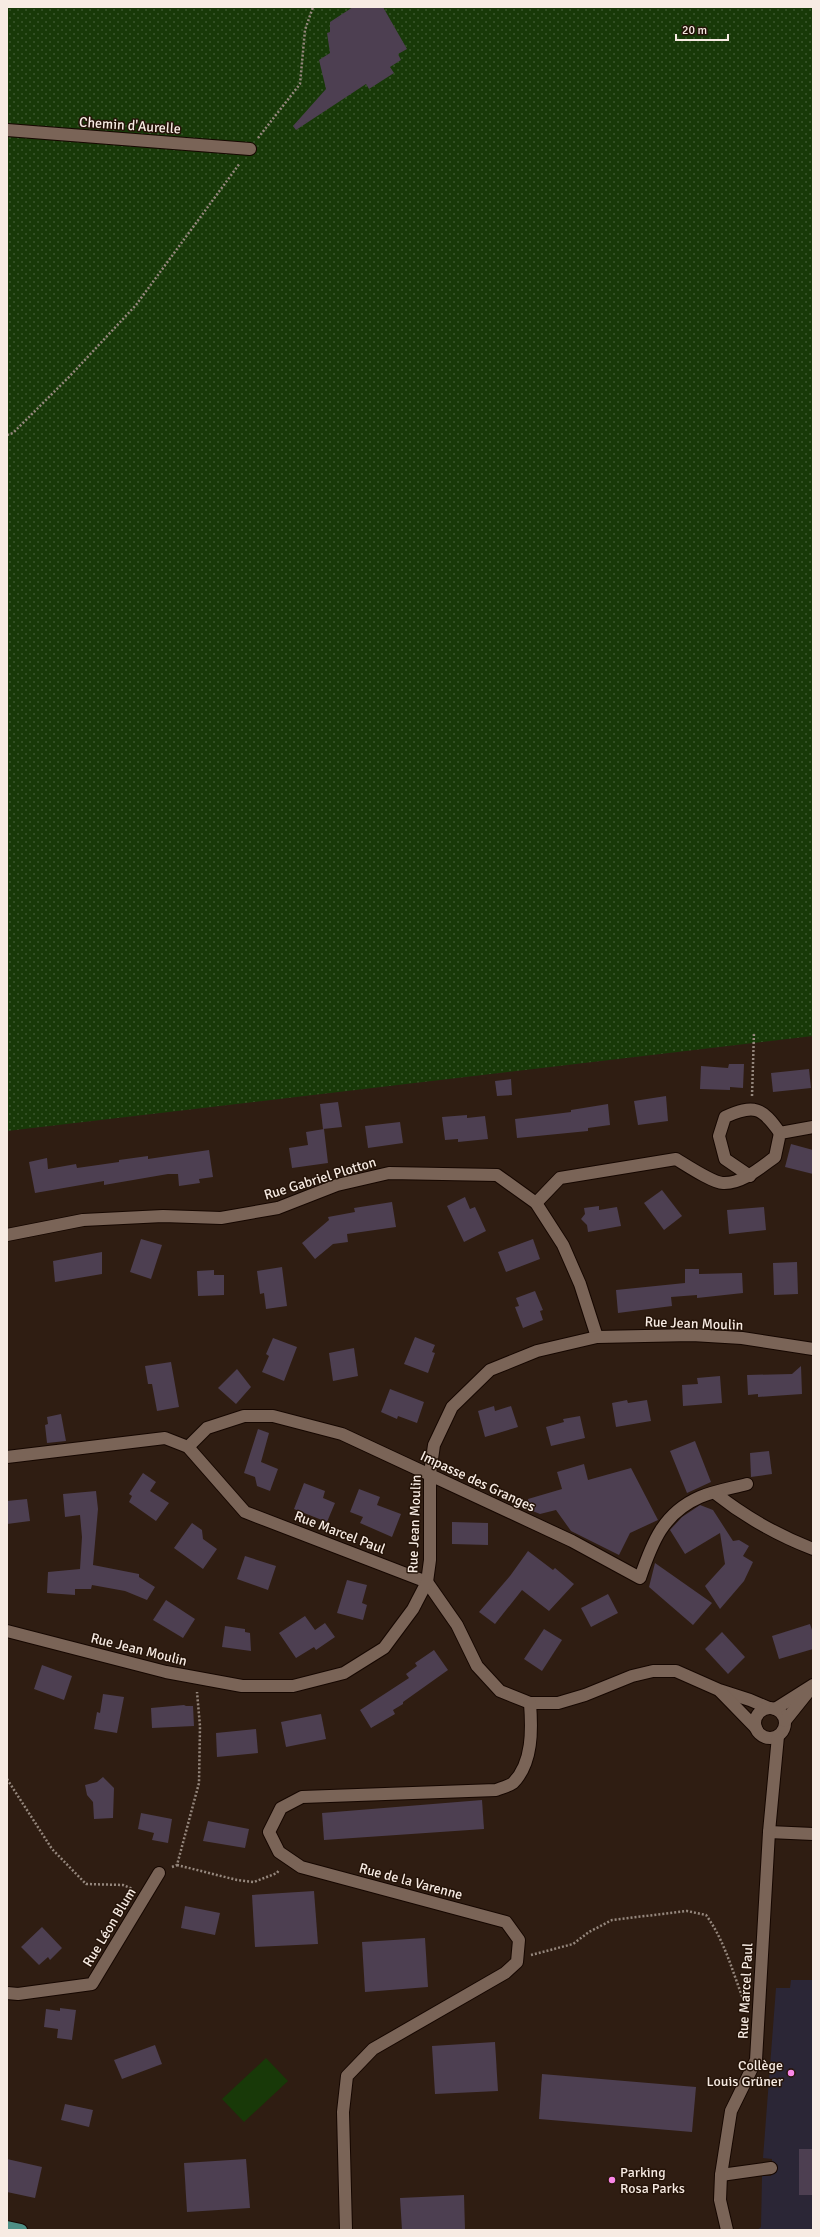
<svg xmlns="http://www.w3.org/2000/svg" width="820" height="2237" font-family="Signika,sans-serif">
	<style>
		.education { fill: #2b2636 }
		.grass { fill: url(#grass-dots) }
		.garden { fill: #183908 }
		.building { fill: #4d3f51 }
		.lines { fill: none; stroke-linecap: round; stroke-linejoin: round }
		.minor-casing { stroke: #160701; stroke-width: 14 }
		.major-casing { stroke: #160701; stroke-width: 14 }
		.path { stroke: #95877d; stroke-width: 2.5; stroke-dasharray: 2 2; stroke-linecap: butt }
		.minor { stroke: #7a6457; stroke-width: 12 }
		.major { stroke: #4e8f85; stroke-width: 12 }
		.poi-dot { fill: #fa87e7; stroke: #251409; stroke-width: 1.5 }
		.labels { text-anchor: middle; stroke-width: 3; stroke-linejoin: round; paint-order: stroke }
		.street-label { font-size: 14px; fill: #f7ebe3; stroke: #251409 }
		.poi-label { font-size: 14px; fill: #f7ebe3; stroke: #251409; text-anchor: end }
	</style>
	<defs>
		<pattern id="grass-dots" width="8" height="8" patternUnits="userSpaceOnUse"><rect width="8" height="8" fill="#183908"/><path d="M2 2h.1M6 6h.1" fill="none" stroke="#3a562c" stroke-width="1.8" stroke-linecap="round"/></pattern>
	</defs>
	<rect width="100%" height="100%" fill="#2f1d12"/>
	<!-- education -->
	<polygon class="education" points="791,1980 813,1980 813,2230 757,2230 761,2227 762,2176 771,2176 772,2159 763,2158 776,1988 790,1988"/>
	<!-- grass -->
	<polygon class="grass" points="7,7 813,7 813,1036 7,1131"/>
	<!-- garden -->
	<polygon class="garden" points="266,2058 288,2081 244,2122 222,2099"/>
	<!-- building -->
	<g class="building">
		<polygon points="353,7 383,7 407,49 398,54 401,60 390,67 394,73 369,89 366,84 296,130 293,126 326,89 319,60 330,53 327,33 330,32 330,22"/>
		<polygon points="729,1064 744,1064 743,1088 730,1087 730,1090 700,1089 701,1066 728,1068"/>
		<polygon points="809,1069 811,1088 773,1092 771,1073"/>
		<polygon points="511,1079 512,1095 497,1096 495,1081"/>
		<polygon points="666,1096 668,1121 638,1125 634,1101"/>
		<polygon points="338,1102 342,1127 323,1129 320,1104"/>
		<polygon points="608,1104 610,1125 588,1128 588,1131 517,1138 515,1119 571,1112 571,1110"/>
		<polygon points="467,1115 467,1118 485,1116 488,1139 458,1142 458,1139 445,1140 442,1117"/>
		<polygon points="400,1122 403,1143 368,1148 365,1126"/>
		<polygon points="324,1129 328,1163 292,1168 289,1148 308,1145 306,1132"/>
		<polygon points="791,1144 813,1150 813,1174 785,1167"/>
		<polygon points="209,1150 213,1177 199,1179 200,1183 179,1186 178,1174 168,1174 104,1185 104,1181 35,1193 29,1162 47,1158 48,1169 76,1164 77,1168 119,1162 119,1160 148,1156 148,1159"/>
		<polygon points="662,1190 682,1216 664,1230 644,1203"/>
		<polygon points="465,1197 470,1209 475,1207 486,1231 464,1242 447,1206"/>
		<polygon points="392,1202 396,1227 347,1234 348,1242 333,1244 315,1259 302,1243 329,1220 328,1217 355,1212 354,1208"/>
		<polygon points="599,1206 599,1210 617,1207 621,1226 588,1232 587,1225 581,1219 585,1214 584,1208"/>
		<polygon points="764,1207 766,1230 729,1234 727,1210"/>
		<polygon points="141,1239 162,1245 151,1279 130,1272"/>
		<polygon points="533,1239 540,1259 506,1272 498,1252"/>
		<polygon points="102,1252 102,1274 55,1282 53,1261"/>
		<polygon points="797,1262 798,1294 774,1295 773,1263"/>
		<polygon points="282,1267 287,1306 266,1309 264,1293 260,1294 257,1271"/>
		<polygon points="685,1269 699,1269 699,1274 742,1273 743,1293 697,1298 697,1295 671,1297 672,1306 618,1313 616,1290 685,1283"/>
		<polygon points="214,1270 214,1275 224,1275 224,1295 198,1296 197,1271"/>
		<polygon points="535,1291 543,1310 540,1311 543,1320 523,1328 515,1307 519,1306 516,1298"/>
		<polygon points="415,1337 435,1345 432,1352 435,1353 428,1373 404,1364"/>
		<polygon points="273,1338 297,1347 284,1381 262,1372 269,1356 266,1354"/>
		<polygon points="354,1348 358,1376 333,1381 329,1353"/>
		<polygon points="171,1362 179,1407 157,1411 152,1384 148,1384 145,1366"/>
		<polygon points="801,1366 802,1394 758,1397 758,1394 748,1395 747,1375 792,1374"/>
		<polygon points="237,1369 251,1387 236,1404 218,1388"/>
		<polygon points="720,1376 722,1403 683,1406 682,1385 698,1384 697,1378"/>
		<polygon points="390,1389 424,1402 417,1423 398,1416 397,1419 381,1412"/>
		<polygon points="627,1400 628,1403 647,1400 651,1421 616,1427 612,1403"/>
		<polygon points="494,1406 495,1411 511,1406 518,1427 485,1437 478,1411"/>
		<polygon points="61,1414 66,1441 47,1443 45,1425 48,1424 47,1417"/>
		<polygon points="580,1416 585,1438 551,1446 546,1427 564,1422 563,1419"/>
		<polygon points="258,1429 269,1433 261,1462 278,1469 270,1491 257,1486 255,1477 244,1473"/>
		<polygon points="695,1441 711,1482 687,1493 670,1451"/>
		<polygon points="769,1451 772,1474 751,1477 750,1453"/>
		<polygon points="584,1464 588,1480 631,1468 658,1520 630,1533 619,1555 571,1531 556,1510 540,1514 530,1510 528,1499 562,1489 557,1472"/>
		<polygon points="143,1473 156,1482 150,1491 169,1503 156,1521 129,1502 132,1496 129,1494"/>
		<polygon points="304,1483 325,1491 323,1498 335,1503 327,1522 294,1509"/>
		<polygon points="359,1489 380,1497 377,1505 401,1514 392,1537 360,1523 363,1517 350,1512"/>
		<polygon points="96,1491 98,1509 93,1565 139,1574 139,1577 155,1587 147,1600 125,1591 92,1585 91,1589 75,1589 75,1595 47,1593 48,1572 80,1569 82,1537 80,1515 65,1517 63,1494"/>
		<polygon points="27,1499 30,1521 7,1524 7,1501"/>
		<polygon points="700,1505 713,1510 733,1541 739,1540 749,1546 743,1556 753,1562 744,1581 720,1609 705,1586 725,1564 720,1533 685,1554 670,1530 682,1517"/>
		<polygon points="452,1522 488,1523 488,1545 452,1544"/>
		<polygon points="192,1523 202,1530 203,1539 217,1549 203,1569 174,1548"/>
		<polygon points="528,1551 553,1570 555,1568 574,1584 549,1611 522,1590 495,1624 479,1612 510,1576"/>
		<polygon points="245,1556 276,1566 268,1590 237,1579"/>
		<polygon points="655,1563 712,1603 693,1625 649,1587"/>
		<polygon points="347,1580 367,1585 362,1603 367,1605 363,1620 337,1613"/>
		<polygon points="608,1594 618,1613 591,1627 581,1608"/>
		<polygon points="166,1600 195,1619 183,1638 153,1620"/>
		<polygon points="305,1616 315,1630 325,1623 335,1637 316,1650 314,1647 296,1658 279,1633"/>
		<polygon points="810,1624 813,1633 813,1649 779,1659 772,1636"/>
		<polygon points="225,1626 245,1629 245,1632 250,1633 251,1651 222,1647"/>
		<polygon points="544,1629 562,1640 542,1671 524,1659"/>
		<polygon points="722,1632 745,1657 728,1674 705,1649"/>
		<polygon points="434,1650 448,1670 403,1702 403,1704 393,1710 395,1714 371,1728 360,1710 409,1678 406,1674 417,1666 415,1663"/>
		<polygon points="42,1665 72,1676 64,1700 34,1689"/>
		<polygon points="103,1694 124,1697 117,1733 94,1729 97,1712 100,1713"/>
		<polygon points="184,1705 186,1706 193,1706 194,1726 152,1728 151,1708"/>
		<polygon points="321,1714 326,1739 286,1747 281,1722"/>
		<polygon points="256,1729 258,1753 217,1757 216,1733"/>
		<polygon points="103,1777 114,1788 113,1818 94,1819 93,1802 87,1795 85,1785 97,1782"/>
		<polygon points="482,1800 484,1829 324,1840 322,1813"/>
		<polygon points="141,1813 172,1819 168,1843 152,1840 154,1833 138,1829"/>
		<polygon points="208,1821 249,1829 245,1848 203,1841"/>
		<polygon points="314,1891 318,1944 255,1947 252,1895"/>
		<polygon points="185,1906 220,1913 215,1935 181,1928"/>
		<polygon points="42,1927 62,1948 50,1960 48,1957 39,1965 21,1947"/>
		<polygon points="425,1938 428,1987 365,1992 362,1942"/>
		<polygon points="60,2008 76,2010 72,2040 57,2038 58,2029 44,2027 46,2009 60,2011"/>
		<polygon points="495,2042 498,2091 435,2094 432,2046"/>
		<polygon points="155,2045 162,2064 122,2079 114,2060"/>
		<polygon points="542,2074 696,2087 692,2132 539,2119"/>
		<polygon points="65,2104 93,2110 89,2127 61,2120"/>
		<rect x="799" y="2149" width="14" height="46"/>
		<polygon points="7,2159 42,2167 35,2198 7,2192"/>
		<polygon points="246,2159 250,2208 187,2212 184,2163"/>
		<polygon points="464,2195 465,2230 402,2230 400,2198"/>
	</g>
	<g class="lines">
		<defs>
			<g id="minor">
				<polyline points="7,130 250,149"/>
				<path d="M750 1176 725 1159 719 1136 725 1117C754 1104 762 1107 780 1133"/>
				<path d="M536 1203 560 1178 676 1159C686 1165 713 1183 723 1183 742 1184 761 1167 775 1157L780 1133 813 1127"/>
				<polyline points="7,1235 83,1220 163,1216 221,1218 278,1208 337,1185 389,1173 497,1175 536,1203 563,1245 580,1284 597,1337"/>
				<path d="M188 1447 207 1428 244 1416H273L342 1434 572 1541 640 1578C652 1543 663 1513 700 1497 714 1491 732 1488 747 1484"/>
				<polyline points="7,1457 165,1438 188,1447 245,1512 427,1582 457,1625 477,1666 500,1691 530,1703 558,1703 585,1695 632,1676 653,1671 676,1671 719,1690 750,1700 769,1708"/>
				<path d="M715 1493C745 1517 777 1535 813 1549"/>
				<polyline points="7,1631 166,1672 242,1686 293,1686 344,1673 384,1648 413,1609 427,1582 430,1560 430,1473 434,1445 452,1407 490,1370 537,1351 597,1337 692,1335 742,1338 813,1349"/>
				<polyline points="720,1691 756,1728"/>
				<circle cx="770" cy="1723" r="15"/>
				<polyline points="775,1709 813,1685"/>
				<polyline points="785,1721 809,1691"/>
				<polyline points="769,1832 813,1834"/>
				<polyline points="7,1993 18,1994 92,1984 159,1873"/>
				<polyline points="721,2175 771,2168"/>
				<path d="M346 2230 343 2112 347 2076 373 2049 505 1973 517 1962 519 1940 506 1922 301 1867 279 1852 269 1832 281 1808 302 1797 496 1790C501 1788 509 1786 513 1783 533 1763 532 1729 530 1703"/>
				<polyline points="727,2230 720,2200 721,2175 731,2111 756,2060 769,1832 778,1736"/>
			</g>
			<polyline id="major" points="7,2227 21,2230"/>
		</defs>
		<!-- minor casing -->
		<use href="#minor" class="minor-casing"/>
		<!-- major casing -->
		<use href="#major" class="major-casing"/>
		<!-- path -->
		<g class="path">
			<polyline points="258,138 300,84 305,30 313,7"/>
			<polyline points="7,435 13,433 69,377 136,305 240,163"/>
			<polyline points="752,1096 754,1032"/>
			<polyline points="7,1779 52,1849 86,1884 123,1885 133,1889"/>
			<polyline points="177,1865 237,1880 254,1882 277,1873 279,1870"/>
			<polyline points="172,1867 177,1865 199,1783 200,1726 197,1692"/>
			<path d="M531 1955 573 1944 589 1932 612 1920 687 1911 706 1915C724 1940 731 1967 742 1996L746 1998"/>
		</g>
		<!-- minor -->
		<use href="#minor" class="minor"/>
		<!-- major -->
		<use href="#major" class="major"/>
	</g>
	<!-- markers -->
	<g class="poi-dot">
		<circle cx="791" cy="2073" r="4"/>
		<circle cx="612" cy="2180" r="4"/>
	</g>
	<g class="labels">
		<!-- street labels -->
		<g class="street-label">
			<text transform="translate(130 125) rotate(4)" y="5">Chemin d'Aurelle</text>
			<text transform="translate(320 1178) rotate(-17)" y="5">Rue Gabriel Plotton</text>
			<text transform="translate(694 1323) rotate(2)" y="5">Rue Jean Moulin</text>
			<text transform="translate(478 1481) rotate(25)" y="5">Impasse des Granges</text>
			<text transform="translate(414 1524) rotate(-88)" y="5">Rue Jean Moulin</text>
			<text transform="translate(340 1532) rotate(21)" y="5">Rue Marcel Paul</text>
			<text transform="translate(139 1649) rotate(14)" y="5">Rue Jean Moulin</text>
			<text transform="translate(411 1881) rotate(15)" y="5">Rue de la Varenne</text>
			<text transform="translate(109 1927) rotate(-59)" y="5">Rue Léon Blum</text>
			<text transform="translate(745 1991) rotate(-87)" y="5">Rue Marcel Paul</text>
		</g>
		<!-- poi labels -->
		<g class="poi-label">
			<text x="783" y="2070">Collège<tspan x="783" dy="16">Louis Grüner</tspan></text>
			<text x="620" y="2177" text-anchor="start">Parking<tspan x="620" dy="16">Rosa Parks</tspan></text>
		</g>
	</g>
	<!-- border -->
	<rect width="820" height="2237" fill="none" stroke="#f7ebe3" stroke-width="16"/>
	<!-- scale -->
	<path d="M676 34v6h52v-6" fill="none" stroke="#f7ebe3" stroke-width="2"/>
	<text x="682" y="34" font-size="12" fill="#f7ebe3" stroke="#251409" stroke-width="3" paint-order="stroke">20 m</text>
</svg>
